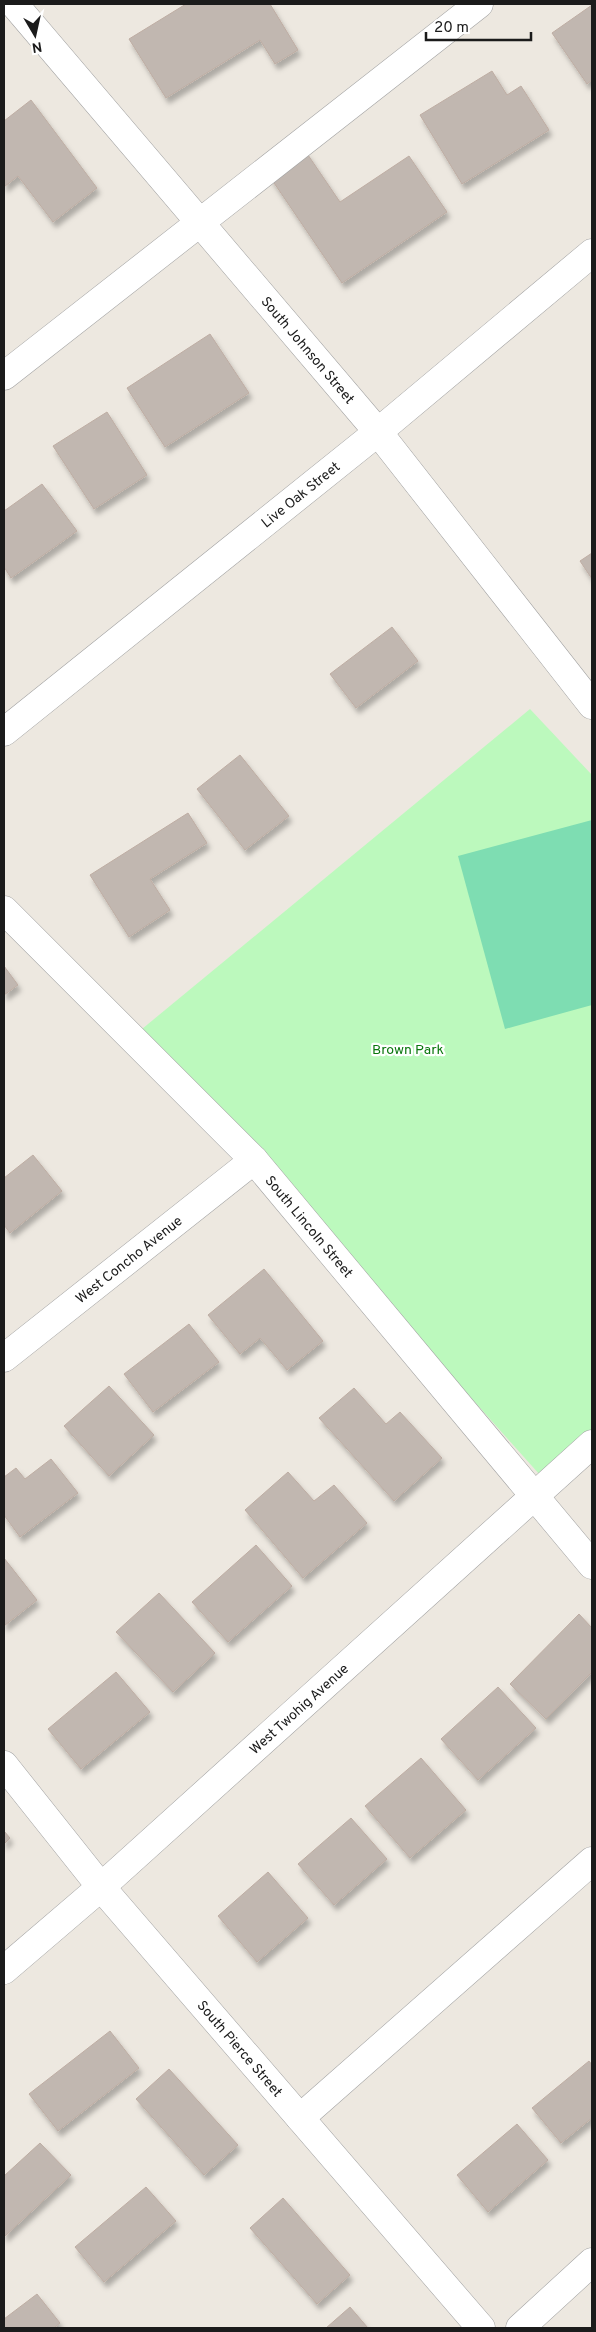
<svg xmlns="http://www.w3.org/2000/svg" width="596" height="2332" font-family="Overpass,sans-serif">
	<style>
		.park { fill: #bcf9bd }
		.pitch { fill: #7eddb2 }
		.building { fill: #c1b7b0; stroke: #beada3; filter: url(#shadow) }
		.lines { fill: none; stroke-linecap: round; stroke-linejoin: round }
		.minor-casing { stroke: #a2a2a2; stroke-width: 29 }
		.minor { stroke: #fff; stroke-width: 28 }
		.labels { text-anchor: middle; stroke-width: 4.5; stroke-linejoin: round; paint-order: stroke }
		.street-label { font-size: 14px; fill: #1b1b1b; stroke: #fff }
		.park-label { font-size: 14px; fill: #0b770e; stroke: #fff }
	</style>
	<defs>
		<filter id="shadow"><feDropShadow dx="3" dy="5.5" stdDeviation="2.5" flood-color="#0004"/></filter>
	</defs>
	<rect width="100%" height="100%" fill="#ede8e0"/>
	<!-- park -->
	<polygon class="park" points="530,709 592,775 592,1429 540,1475 142,1029"/>
	<!-- pitch -->
	<polygon class="pitch" points="592,820 592,1005 505,1029 458,856"/>
	<!-- building -->
	<g class="building">
		<polygon points="186,4 270,4 298,50 275,64 260,40 166,98 129,39"/>
		<polygon points="592,5 592,80 587,84 552,33"/>
		<polygon points="492,71 507,95 521,86 549,130 462,184 420,115"/>
		<polygon points="31,100 97,188 53,222 18,176 4,187 4,121"/>
		<polygon points="306,152 340,202 409,156 447,212 342,283 270,177"/>
		<polygon points="210,334 249,393 165,447 127,388"/>
		<polygon points="107,412 147,475 94,509 53,446"/>
		<polygon points="42,484 77,531 11,578 4,567 4,511"/>
		<polygon points="592,553 592,579 580,561"/>
		<polygon points="392,627 418,661 356,708 330,674"/>
		<polygon points="240,755 289,816 245,850 197,789"/>
		<polygon points="188,813 207,843 150,879 170,910 129,937 90,875"/>
		<polygon points="4,966 18,985 4,995"/>
		<polygon points="33,1155 62,1191 10,1233 4,1225 4,1178"/>
		<polygon points="264,1269 323,1341 287,1370 260,1338 240,1354 208,1315"/>
		<polygon points="189,1324 219,1362 153,1412 124,1374"/>
		<polygon points="109,1386 154,1435 109,1476 64,1426"/>
		<polygon points="354,1388 386,1424 400,1412 442,1458 394,1501 319,1418"/>
		<polygon points="51,1459 78,1493 20,1537 4,1515 4,1477 16,1468 25,1479"/>
		<polygon points="288,1472 314,1501 334,1485 367,1523 303,1578 245,1510"/>
		<polygon points="256,1545 292,1586 228,1642 192,1602"/>
		<polygon points="4,1558 37,1600 4,1626"/>
		<polygon points="159,1593 215,1653 173,1692 116,1632"/>
		<polygon points="579,1614 592,1628 592,1672 546,1719 510,1684"/>
		<polygon points="116,1672 150,1712 81,1769 48,1729"/>
		<polygon points="498,1687 536,1728 478,1780 441,1739"/>
		<polygon points="421,1758 466,1810 410,1858 365,1806"/>
		<polygon points="351,1818 387,1859 334,1905 298,1864"/>
		<polygon points="4,1831 10,1838 4,1844"/>
		<polygon points="268,1872 308,1918 257,1962 218,1916"/>
		<polygon points="110,2031 139,2068 58,2131 29,2094"/>
		<polygon points="589,2061 592,2065 592,2118 561,2143 532,2108"/>
		<polygon points="169,2069 238,2145 204,2175 136,2099"/>
		<polygon points="517,2124 548,2160 488,2212 457,2175"/>
		<polygon points="40,2143 71,2175 4,2237 4,2176"/>
		<polygon points="146,2187 176,2221 104,2282 75,2247"/>
		<polygon points="283,2198 350,2275 317,2304 250,2228"/>
		<polygon points="37,2294 60,2323 54,2328 4,2328 4,2319"/>
		<polygon points="350,2307 368,2328 326,2328"/>
	</g>
	<g class="lines">
		<defs>
			<g id="minor">
				<path id="s1" d="M14 4 378 432 592 705"/>
				<polyline points="4,376 479,4"/>
				<path id="s2" d="M4 732 378 432 592 253"/>
				<path id="s3" d="M4 910 254 1160 592 1565"/>
				<path id="s4" d="M4 1358 254 1160"/>
				<path id="s5" d="M4 1765 101 1887 481 2328"/>
				<path id="s6" d="M4 1970 101 1887 592 1444"/>
				<polyline points="300,2118 592,1861"/>
				<polyline points="520,2328 592,2262"/>
			</g>
		</defs>
		<!-- minor casing -->
		<use href="#minor" class="minor-casing"/>
		<!-- minor -->
		<use href="#minor" class="minor"/>
	</g>
	<g class="labels">
		<!-- street labels -->
		<g class="street-label">
			<text dy="5" stroke="none"><textPath href="#s1" startOffset="454">South Johnson Street</textPath></text>
			<text dy="5" stroke="none"><textPath href="#s2" startOffset="380">Live Oak Street</textPath></text>
			<text dy="5" stroke="none"><textPath href="#s3" startOffset="440">South Lincoln Street</textPath></text>
			<text dy="5" stroke="none"><textPath href="#s4" startOffset="159">West Concho Avenue</textPath></text>
			<text dy="5" stroke="none"><textPath href="#s6" startOffset="394">West Twohig Avenue</textPath></text>
			<text dy="5" stroke="none"><textPath href="#s5" startOffset="369">South Pierce Street</textPath></text>
		</g>
		<!-- park labels -->
		<g class="park-label">
			<text x="408" y="1054">Brown Park</text>
		</g>
	</g>
	<!-- border -->
	<rect width="596" height="2332" fill="none" stroke="#1b1b1b" stroke-width="10"/>
	<!-- north arrow -->
	<g transform="translate(35 35) rotate(171)" stroke="#ffffff" stroke-width="4" paint-order="stroke">
	<path d="M0-4L9 19L0 12L-9 19Z" fill="#1b1b1b"/>
	<text y="-8" font-size="14" font-weight="bold" text-anchor="middle" fill="#1b1b1b">N</text>
	</g>
	<!-- scale -->
	<path d="M426 32v8h105v-8" fill="none" stroke="#1b1b1b" stroke-width="2.5"/>
	<text x="434" y="32" font-size="15" fill="#1b1b1b" stroke="#ffffff" stroke-width="4" paint-order="stroke">20 m</text>
</svg>
